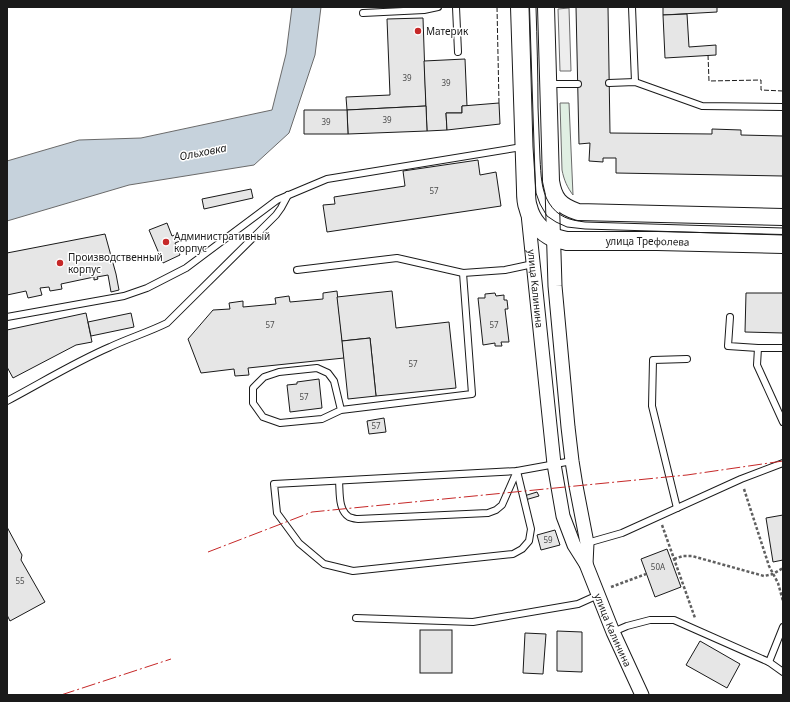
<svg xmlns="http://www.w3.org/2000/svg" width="790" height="702" font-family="'Noto Sans',sans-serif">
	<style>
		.green { fill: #e0efe3; stroke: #6a6a6a }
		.parking { fill: #ededed; stroke: #6a6a6a }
		.water { fill: #c6d2dc; stroke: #6a6a6a }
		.building { fill: #e6e6e6; stroke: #1a1a1a }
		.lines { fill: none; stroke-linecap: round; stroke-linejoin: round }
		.service-casing { stroke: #1a1a1a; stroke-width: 8 }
		.minor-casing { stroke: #1a1a1a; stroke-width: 15 }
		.tertiary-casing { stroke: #1a1a1a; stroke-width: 18 }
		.secondary-casing { stroke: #1a1a1a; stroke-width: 20 }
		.path { stroke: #5f5f5f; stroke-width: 2.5; stroke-dasharray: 3 2; stroke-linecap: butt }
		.service { stroke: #fff; stroke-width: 6 }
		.minor { stroke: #fff; stroke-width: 13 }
		.tertiary { stroke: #fff; stroke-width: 16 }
		.secondary { stroke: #fff; stroke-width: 18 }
		.tram { stroke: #1a1a1a; stroke-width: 1 }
		.fence { stroke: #1a1a1a; stroke-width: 1; stroke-dasharray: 5 2; stroke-linecap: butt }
		.power { stroke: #c62828; stroke-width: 1; stroke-dasharray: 14 3 2 3; stroke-linecap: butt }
		.poi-dot { fill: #c62828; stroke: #fff; stroke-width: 1.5 }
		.labels { text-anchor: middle; stroke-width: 3; stroke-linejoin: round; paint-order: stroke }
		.number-label { font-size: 8px; fill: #4d4d4d }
		.poi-label { font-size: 10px; fill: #1a1a1a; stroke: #fff; text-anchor: start }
		.street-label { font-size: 10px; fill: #1a1a1a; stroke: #fff }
		.water-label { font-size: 11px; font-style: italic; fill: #1a1a1a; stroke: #fff }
	</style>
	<rect width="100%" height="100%" fill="#fff"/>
	<!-- green -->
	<path class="green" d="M560 103H569L573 195C567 187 564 180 562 170Z"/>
	<!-- parking -->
	<polygon class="parking" points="569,8 571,71 560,71 558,9"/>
	<!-- water -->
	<polygon class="water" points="292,7 321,7 315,55 289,133 254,165 129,185 7,221 7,161 79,140 141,138 272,110 286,54"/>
	<!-- building -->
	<g class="building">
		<polygon points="576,7 608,7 610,133 712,134 712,129 741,130 741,135 783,136 783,176 616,173 616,158 603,158 603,162 589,161 590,143 579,144"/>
		<polygon points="663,7 717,7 717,12 663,15"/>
		<polygon points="687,14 689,47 716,45 716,55 665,58 663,15"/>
		<polygon points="423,18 426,106 347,110 346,97 390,95 387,19"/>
		<polygon points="465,59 467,106 462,106 462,113 446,113 447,130 427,131 424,61"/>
		<polygon points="499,103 500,124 447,130 446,113 462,113 462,106"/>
		<polygon points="426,106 427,131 348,134 347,110"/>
		<polygon points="304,110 347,110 348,134 304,134"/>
		<polygon points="478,160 480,175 496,172 501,206 327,232 323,205 335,204 334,197 405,186 403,171"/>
		<polygon points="251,189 253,198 204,209 202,199"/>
		<polygon points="167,223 172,236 177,234 180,241 175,243 180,255 163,263 149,230"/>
		<polygon points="105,234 116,274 119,290 111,292 108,275 97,277 98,279 94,280 94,277 61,284 62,289 50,291 49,287 40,288 42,295 28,298 26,291 7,295 7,253"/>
		<polygon points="337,291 344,358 248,368 249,375 235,376 234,369 201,373 188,339 213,310 230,309 229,303 243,301 243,307 276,304 275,298 289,296 290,302 323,299 323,293"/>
		<polygon points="392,291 396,328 449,322 456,388 376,396 370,338 342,341 337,297"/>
		<polygon points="495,293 496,296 504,295 504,300 507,300 508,309 505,309 509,342 501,342 502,346 495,346 495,343 483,345 478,298 485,298 485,294"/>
		<polygon points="746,293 783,293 783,333 745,332"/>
		<polygon points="86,313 92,342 76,345 13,378 7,367 7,330"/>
		<polygon points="131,313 134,327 91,336 88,322"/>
		<polygon points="370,338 376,396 348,399 342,341"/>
		<polygon points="319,379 322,408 290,412 287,385 297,384 297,382"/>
		<polygon points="384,418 386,432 369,434 367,421"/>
		<polygon points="537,492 539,496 525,500 524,496"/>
		<polygon points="783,515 783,560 773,562 766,518"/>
		<polygon points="7,527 22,555 21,560 45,602 10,621 7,615"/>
		<polygon points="555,530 560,545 541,550 537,535"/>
		<polygon points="667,549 681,587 655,597 641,559"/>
		<rect x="420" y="630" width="32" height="43"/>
		<polygon points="557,631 582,632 582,672 557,671"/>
		<polygon points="525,633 546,634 543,674 523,673"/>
		<polygon points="700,641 740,664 727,688 686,665"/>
	</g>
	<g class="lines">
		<defs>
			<g id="service">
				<polyline points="456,7 458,52"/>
				<polyline points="632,7 635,82"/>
				<polyline points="363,13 424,10 438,7"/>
				<polyline points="609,83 635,82 702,106 783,107"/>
				<polyline points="548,84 578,84"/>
				<polyline points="297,270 397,258 463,273 505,270 533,264"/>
				<polyline points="7,317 124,296 147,288 186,268 277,200 327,179 522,147"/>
				<polyline points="730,317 728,346 758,348"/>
				<polyline points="783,348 758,348 757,365 783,422"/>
				<path d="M7 401C41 383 75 362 110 347 129 338 149 332 167 323L276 215 281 208 288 195"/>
				<polyline points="341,410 334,381 328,373 317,368 279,372 264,377 253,388 253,403 263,417 280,423 322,419 341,410 472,394 463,273"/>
				<polyline points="517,471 531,529 529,541 522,549 513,554 353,571 324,564 299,543 277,513 274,484 517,471 572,461"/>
				<path d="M339 481C340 492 338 510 349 517 352 518 355 519 358 519L488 513 496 510 502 505 517 471"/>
				<polyline points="677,508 652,406 653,360 687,359"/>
				<polyline points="587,543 622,533 741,479 783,463"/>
				<polyline points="356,618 473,622 578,604 598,595"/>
				<polyline points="613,632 627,626 650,620 674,620 769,662 783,672"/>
				<polyline points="769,662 783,627"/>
			</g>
			<g id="minor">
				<polyline points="552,188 555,286 568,427 572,461 576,486 587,543 586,564"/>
				<path id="s1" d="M528 214 554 464 563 516 574 545 586 564 613 632 642 695"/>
			</g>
			<path id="tertiary" d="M546 7 551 181C554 199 560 206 578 212L783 217"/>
			<g id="secondary">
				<path id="s2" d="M520 7 526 190C526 196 526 202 528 207 531 220 541 232 554 238 558 239 563 240 567 241H657L783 244"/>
			</g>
		</defs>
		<!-- service casing -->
		<use href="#service" class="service-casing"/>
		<!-- minor casing -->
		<use href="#minor" class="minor-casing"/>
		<!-- tertiary casing -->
		<use href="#tertiary" class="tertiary-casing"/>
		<!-- secondary casing -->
		<use href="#secondary" class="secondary-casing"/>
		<!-- path -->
		<g class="path">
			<polyline points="744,489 769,566 778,583 783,601"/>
			<polyline points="662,525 695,618"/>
			<polyline points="674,559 683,556 692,556 764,576 773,574 783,568"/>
			<polyline points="611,587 646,574"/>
		</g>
		<!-- service -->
		<use href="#service" class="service"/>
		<!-- minor -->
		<use href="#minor" class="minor"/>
		<!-- tertiary -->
		<use href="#tertiary" class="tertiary"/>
		<!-- secondary -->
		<use href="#secondary" class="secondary"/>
		<!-- tram -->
		<g class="tram">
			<polyline points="529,7 533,147 536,193 540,204 547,216 556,222 567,227 585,229 783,235"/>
			<path d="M536 7C537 40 538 74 538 107 539 124 539 142 540 159 541 174 541 190 549 203 558 217 569 220 585 222L783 228"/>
		</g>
		<!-- fence -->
		<g class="fence">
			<polyline points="497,7 499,103"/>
			<polyline points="708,55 709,81 761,80 761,90 783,91"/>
		</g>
		<!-- power -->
		<g class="power">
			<polyline points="208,552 312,512 687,475 783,461"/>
			<polyline points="61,695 171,659"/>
		</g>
	</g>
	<!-- markers -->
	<g class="poi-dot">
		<circle cx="418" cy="31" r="4"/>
		<circle cx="166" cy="242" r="4"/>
		<circle cx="60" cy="263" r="4"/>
	</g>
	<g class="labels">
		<!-- number labels -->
		<g class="number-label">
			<text x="407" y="81">39</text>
			<text x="446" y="86">39</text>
			<text x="387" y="123">39</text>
			<text x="326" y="125">39</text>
			<text x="434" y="194">57</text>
			<text x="270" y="328">57</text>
			<text x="494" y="328">57</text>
			<text x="413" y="367">57</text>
			<text x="304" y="400">57</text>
			<text x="376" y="429">57</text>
			<text x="548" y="543">59</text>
			<text x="658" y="570">50А</text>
			<text x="20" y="584">55</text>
		</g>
		<!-- poi labels -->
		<g class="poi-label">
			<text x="426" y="35">Материк</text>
			<text x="174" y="240">Административный<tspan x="174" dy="12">корпус</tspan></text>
			<text x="68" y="261">Производственный<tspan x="68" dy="12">корпус</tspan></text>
		</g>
		<!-- street labels -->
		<g class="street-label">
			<text dy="4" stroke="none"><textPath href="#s2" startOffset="336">улица Трефолева</textPath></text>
			<text dy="4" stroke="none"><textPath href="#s1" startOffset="75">улица Калинина</textPath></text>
			<text dy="4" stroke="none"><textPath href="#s1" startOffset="429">улица Калинина</textPath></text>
		</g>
		<!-- water labels -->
		<g class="water-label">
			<text transform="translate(203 152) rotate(-11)" y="4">Ольховка</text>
		</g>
	</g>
	<!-- border -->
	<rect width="790" height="702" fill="none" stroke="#1a1a1a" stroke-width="16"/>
</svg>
